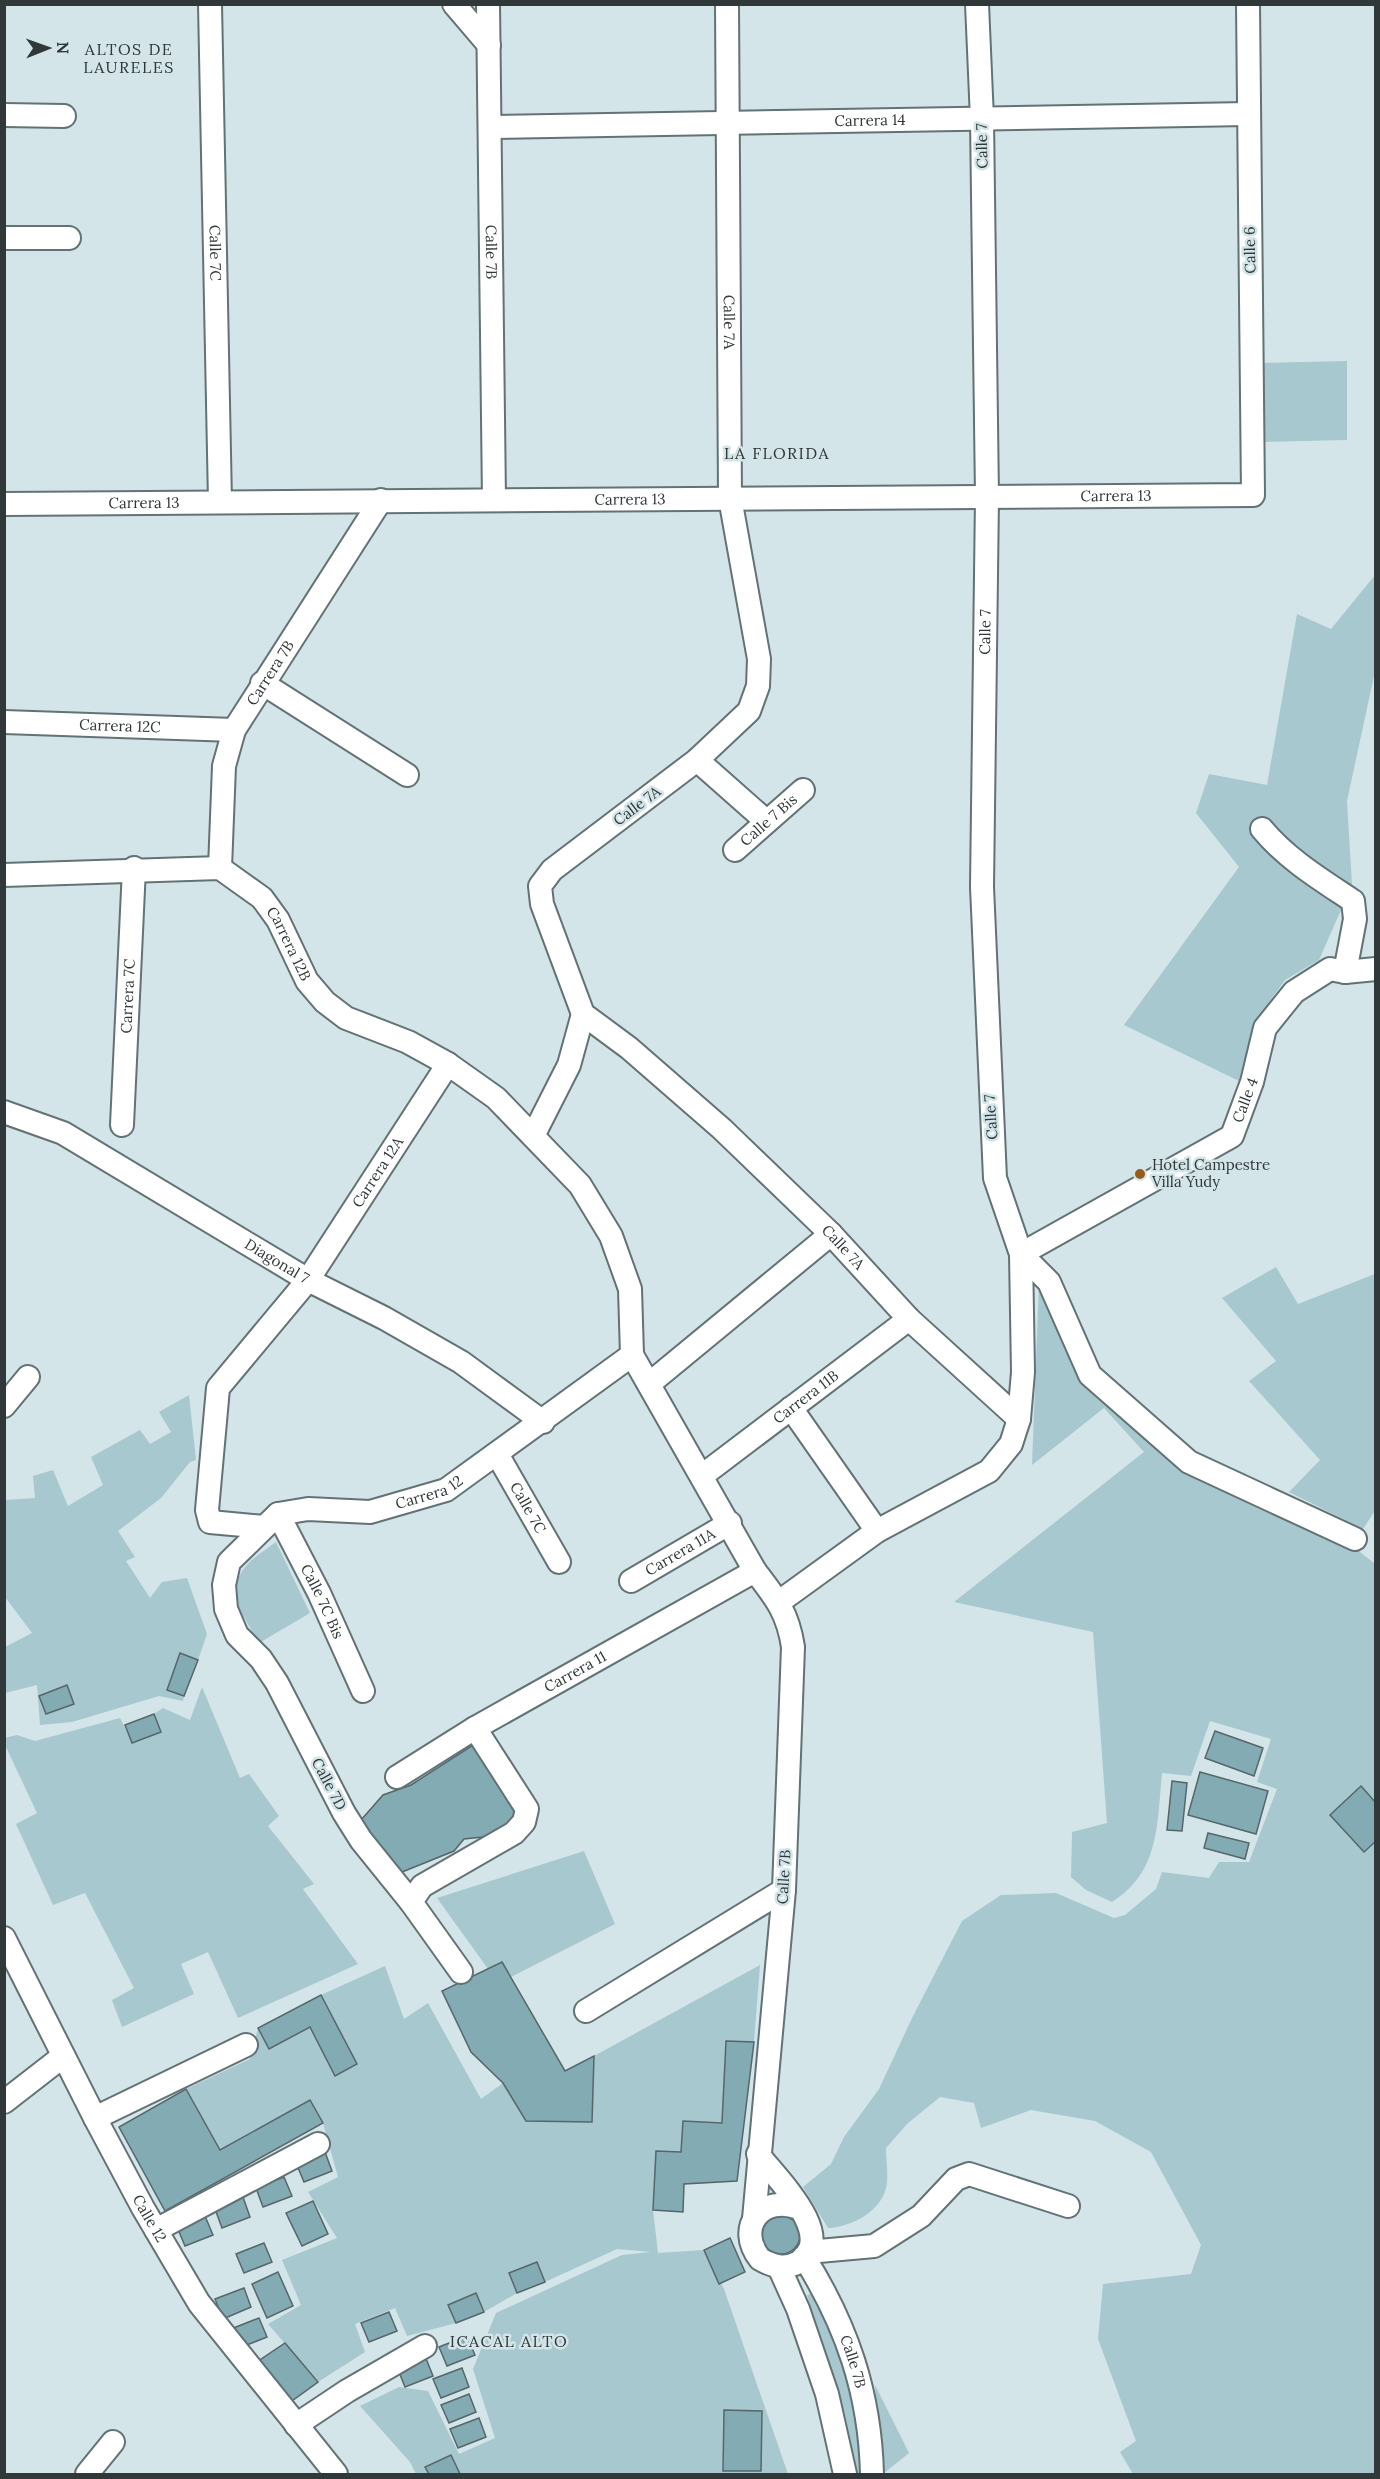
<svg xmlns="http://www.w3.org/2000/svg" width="1380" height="2479" font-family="Lora,serif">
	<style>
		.green { fill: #a7c8cf }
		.building { fill: #82abb4; stroke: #566669; stroke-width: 1.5 }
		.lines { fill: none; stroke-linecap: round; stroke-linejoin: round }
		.street-casing { stroke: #627275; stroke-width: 26 }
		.street { stroke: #fff; stroke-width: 22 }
		.poi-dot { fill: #975b1c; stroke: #d3e5e8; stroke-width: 2 }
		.labels { text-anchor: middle; stroke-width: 5; stroke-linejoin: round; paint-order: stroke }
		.street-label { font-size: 15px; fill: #313839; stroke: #d3e5e8 }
		.poi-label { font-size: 15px; fill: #313839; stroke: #d3e5e8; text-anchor: start }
		.neighbourhood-label { font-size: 16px; letter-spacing: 1.5px; fill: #313839; stroke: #d3e5e8 }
	</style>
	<rect width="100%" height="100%" fill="#d3e5e8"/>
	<!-- green -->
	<g class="green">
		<polygon points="1347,361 1347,440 1258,442 1257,363"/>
		<polygon points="1375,575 1375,671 1347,801 1352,885 1319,960 1285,980 1254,1023 1239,1081 1124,1025 1239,867 1196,813 1209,774 1267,785 1297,614 1331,629"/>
		<polygon points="1276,1267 1298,1304 1375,1274 1376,1509 1363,1529 1289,1492 1320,1460 1249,1381 1276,1361 1222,1298"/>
		<path d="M1039 1283 1083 1382 1188 1466 1355 1548 1375 1564V2474H1133L1120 2452 1136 2441 1098 2339 1103 2284 1191 2274 1201 2245 1151 2152 1095 2121 1031 2110 981 2128 974 2103 940 2097 907 2124 886 2148C886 2159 888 2171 887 2182 885 2210 852 2227 828 2228L803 2187 831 2164 844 2137 879 2089 913 2016 962 1921 1001 1895 1056 1893 1114 1918 1125 1915 1156 1889 1162 1872 1209 1878 1219 1862H1249L1277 1789 1257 1782 1271 1739 1210 1721 1191 1776 1162 1773C1157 1824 1160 1872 1112 1902L1086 1890 1071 1877 1072 1832 1107 1823 1093 1632 954 1602 1144 1452 1104 1408 1032 1465Z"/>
		<polygon points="189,1395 196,1460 190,1462 161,1498 118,1531 135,1557 126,1561 150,1598 162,1582 187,1578 207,1634 198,1660 180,1654 167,1689 184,1696 183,1701 159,1696 72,1722 40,1725 37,1685 5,1693 5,1647 32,1633 5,1597 5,1500 35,1498 33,1476 53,1470 68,1506 103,1485 91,1457 140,1430 150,1444 171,1432 159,1412"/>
		<path d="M276 1542 310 1613 259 1643 232 1597C240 1565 251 1560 276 1542Z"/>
		<polygon points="202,1687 240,1778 249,1774 279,1816 268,1826 314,1884 303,1889 358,1964 238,2018 208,1952 181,1964 194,1994 122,2027 112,2000 134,1988 85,1893 53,1905 16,1824 37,1813 5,1745 4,1738 17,1735 35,1741 120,1718 133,1743 160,1732 154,1714 163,1708 190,1720"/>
		<polygon points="584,1851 615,1924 509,1978 502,1962 488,1969 437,1898"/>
		<polygon points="760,1965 754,2042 726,2041 722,2123 683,2121 681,2152 656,2151 653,2210 658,2253 704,2250 724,2289 788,2474 416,2474 410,2462 360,2406 399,2387 428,2391 459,2454 495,2438 473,2369 496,2313 622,2255 651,2252 617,2249 545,2282 537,2262 509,2273 517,2293 484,2312 476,2293 449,2305 456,2323 407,2336 395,2308 355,2324 365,2352 318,2382 268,2324 301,2305 282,2260 337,2238 308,2192 338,2177 323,2123 310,2100 220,2150 186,2089 250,2059 258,2028 269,2049 310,2027 335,2076 357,2064 321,1995 385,1966 404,2019 428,2003 481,2099 503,2083 526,2121 592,2121 594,2056"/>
		<polygon points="821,2291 853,2388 866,2474 852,2474 834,2393 807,2295"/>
		<polygon points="875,2385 909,2453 883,2474 880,2474"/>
	</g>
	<!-- building -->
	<g class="building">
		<polygon points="180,1653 198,1660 184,1696 167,1690"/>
		<polygon points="67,1685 74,1704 46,1714 39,1696"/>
		<polygon points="154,1714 161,1732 132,1743 125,1725"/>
		<polygon points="1215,1731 1263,1748 1254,1776 1205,1758"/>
		<polygon points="473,1745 521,1821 483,1837 464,1839 454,1851 397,1874 354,1828 383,1795 411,1785"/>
		<polygon points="1200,1772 1268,1791 1256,1834 1188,1815"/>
		<polygon points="1172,1781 1187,1783 1182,1831 1167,1830"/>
		<polygon points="1361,1786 1376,1803 1376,1841 1364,1852 1330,1815"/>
		<polygon points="1208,1833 1249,1843 1245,1859 1204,1848"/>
		<polygon points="502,1962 565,2071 594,2056 592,2122 526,2121 503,2083 471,2052 442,1991"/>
		<polygon points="321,1995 357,2064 335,2076 310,2027 269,2049 258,2028"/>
		<polygon points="726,2041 754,2042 737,2181 684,2184 683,2212 653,2210 656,2151 681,2152 683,2121 722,2123"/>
		<polygon points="186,2089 220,2150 310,2100 323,2123 165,2211 119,2127"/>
		<polygon points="325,2152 332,2171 304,2182 296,2163"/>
		<polygon points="284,2177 292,2196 263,2207 256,2188"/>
		<polygon points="243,2197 250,2217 222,2228 215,2209"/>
		<polygon points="313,2201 328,2234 302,2246 286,2213"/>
		<polygon points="205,2216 213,2235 185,2246 177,2227"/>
		<circle cx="781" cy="2235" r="19"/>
		<polygon points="730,2238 745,2272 719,2284 704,2250"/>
		<polygon points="264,2243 272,2262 244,2273 236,2254"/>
		<polygon points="537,2262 545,2282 517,2293 509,2273"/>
		<polygon points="278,2272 293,2306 267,2318 252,2284"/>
		<polygon points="244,2288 251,2307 223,2319 215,2299"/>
		<polygon points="476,2293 484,2312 456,2323 448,2305"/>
		<polygon points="389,2312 397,2331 369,2342 361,2323"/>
		<polygon points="259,2318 267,2337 239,2348 231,2329"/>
		<polygon points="467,2336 475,2355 447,2366 439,2347"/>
		<polygon points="285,2343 318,2382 285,2406 254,2364"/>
		<polygon points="425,2356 433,2376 405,2387 397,2367"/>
		<polygon points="462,2368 469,2387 441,2398 433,2379"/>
		<polygon points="469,2394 476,2412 449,2423 441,2405"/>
		<polygon points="724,2410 762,2411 761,2471 723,2471"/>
		<polygon points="479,2418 486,2437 458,2448 450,2429"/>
		<polygon points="451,2455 460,2474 429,2474 425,2467"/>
	</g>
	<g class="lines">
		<defs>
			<g id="street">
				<path id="s1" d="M210 4 220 502"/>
				<polyline points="454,4 489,45"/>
				<path id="s2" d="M488 4 494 500"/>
				<path id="s3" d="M727 4 730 498 759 659 758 686 749 711 697 760 552 870 540 886 542 904 583 1014 629 1048 722 1129 831 1234 909 1319 1019 1419"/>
				<polyline points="4,115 64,116"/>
				<path id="s4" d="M490 127 1248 114"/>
				<polyline points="4,238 69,238"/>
				<path id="s5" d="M4 504 1253 495 1248 4"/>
				<polyline points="262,683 407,775"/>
				<path id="s6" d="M4 722 234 730"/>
				<polyline points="697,760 766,821"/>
				<path d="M1262 829C1287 859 1320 879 1353 901L1355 919 1345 972"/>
				<path id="s7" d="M735 850 803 790"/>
				<path id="s8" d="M220 868 224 766 234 730 381 500"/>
				<path id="s9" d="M4 875 220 868 262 898 278 920 307 981 325 1002 346 1018 408 1042 448 1064 496 1098 580 1185 611 1236 630 1289 632 1355 755 1571C776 1598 788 1613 793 1647L784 1890 754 2219"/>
				<path id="s10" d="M4 1112 63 1133 308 1280 384 1318 461 1362 543 1422"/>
				<path id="s11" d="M122 1125 134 868"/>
				<polyline points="533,1136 569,1065 583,1014"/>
				<path id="s12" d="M1021 1254 1232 1136 1252 1082 1265 1028 1294 992 1330 969 1345 972 1376 969"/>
				<polyline points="1021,1254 1049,1282 1090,1375 1189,1462 1355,1539"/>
				<polyline points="649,1384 831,1234"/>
				<polyline points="4,1406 28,1377"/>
				<polyline points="791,1408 877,1531"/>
				<path id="s13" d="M497 1454 559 1562"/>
				<path id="s14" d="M703 1475 909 1319"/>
				<path id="s15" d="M278 1514 319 1593 363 1691"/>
				<path id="s16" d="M264 1527 210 1522 207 1510 218 1388 308 1280 448 1064"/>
				<path id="s17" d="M631 1581 730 1523"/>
				<path id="s18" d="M779 1602 877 1531 989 1471 1011 1444 1019 1419 1023 1372 1021 1254 995 1178 982 887 987 497 982 119 977 4"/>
				<path id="s19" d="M397 1777 475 1728 755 1571"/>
				<polyline points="411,1902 422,1886 514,1833 524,1822 527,1809 475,1728"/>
				<path id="s20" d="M4 1938 95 2118 143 2208 199 2303 336 2474"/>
				<path id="s21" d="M461 1972 411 1902 361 1840 344 1813 277 1683 261 1659 237 1635 226 1609 224 1585 229 1562 278 1514 308 1509 370 1512 446 1490 632 1355"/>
				<polyline points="586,2011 784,1890"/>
				<polyline points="4,2102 62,2057"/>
				<polyline points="95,2118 246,2045"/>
				<path d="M758 2154C776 2178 838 2236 799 2262 785 2270 772 2266 760 2259 735 2227 762 2194 799 2208"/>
				<polyline points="156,2230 318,2144"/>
				<polyline points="808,2252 874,2246 921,2216 956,2179 969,2174 1068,2206"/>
				<path id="s22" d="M804 2257C847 2326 870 2393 872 2474"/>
				<polyline points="779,2267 798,2309 827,2394 845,2474"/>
				<polyline points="296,2425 347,2391 425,2346"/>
				<polyline points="87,2474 113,2442"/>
			</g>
		</defs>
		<!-- street casing -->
		<use href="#street" class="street-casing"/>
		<!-- street -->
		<use href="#street" class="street"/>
	</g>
	<!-- markers -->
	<circle class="poi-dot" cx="1140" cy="1174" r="6"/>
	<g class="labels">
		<!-- street labels -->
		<g class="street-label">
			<text dy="5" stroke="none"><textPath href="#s4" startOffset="380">Carrera 14</textPath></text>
			<text transform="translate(982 146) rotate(-91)" y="5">Calle 7</text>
			<text transform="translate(1250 250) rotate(-91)" y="5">Calle 6</text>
			<text dy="5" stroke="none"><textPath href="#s2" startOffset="248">Calle 7B</textPath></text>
			<text dy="5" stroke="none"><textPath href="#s1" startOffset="249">Calle 7C</textPath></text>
			<text dy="5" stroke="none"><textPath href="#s3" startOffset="318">Calle 7A</textPath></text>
			<text dy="5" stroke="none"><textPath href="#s5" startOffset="1112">Carrera 13</textPath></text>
			<text dy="5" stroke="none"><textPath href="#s5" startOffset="626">Carrera 13</textPath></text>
			<text dy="5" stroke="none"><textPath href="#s5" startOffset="140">Carrera 13</textPath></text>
			<text dy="5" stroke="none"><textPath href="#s18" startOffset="1101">Calle 7</textPath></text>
			<text dy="5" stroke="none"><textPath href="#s8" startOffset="207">Carrera 7B</textPath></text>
			<text dy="5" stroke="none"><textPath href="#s6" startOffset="116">Carrera 12C</textPath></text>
			<text transform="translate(637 806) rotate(-37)" y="5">Calle 7A</text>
			<text dy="5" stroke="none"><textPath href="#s7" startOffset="45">Calle 7 Bis</textPath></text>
			<text dy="5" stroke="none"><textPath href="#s9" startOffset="321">Carrera 12B</textPath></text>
			<text dy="5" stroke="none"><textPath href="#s11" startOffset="129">Carrera 7C</textPath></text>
			<text dy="5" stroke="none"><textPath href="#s12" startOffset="280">Calle 4</textPath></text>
			<text transform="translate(991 1117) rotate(-94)" y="5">Calle 7</text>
			<text dy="5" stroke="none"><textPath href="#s16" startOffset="458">Carrera 12A</textPath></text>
			<text dy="5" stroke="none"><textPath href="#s3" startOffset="1470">Calle 7A</textPath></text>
			<text dy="5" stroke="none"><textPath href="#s10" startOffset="312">Diagonal 7</textPath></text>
			<text dy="5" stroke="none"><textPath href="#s14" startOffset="129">Carrera 11B</textPath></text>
			<text dy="5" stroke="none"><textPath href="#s21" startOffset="706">Carrera 12</textPath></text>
			<text dy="5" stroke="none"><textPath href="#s13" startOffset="62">Calle 7C</textPath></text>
			<text dy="5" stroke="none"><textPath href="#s17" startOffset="57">Carrera 11A</textPath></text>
			<text dy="5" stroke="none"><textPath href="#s15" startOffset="98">Calle 7C Bis</textPath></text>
			<text dy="5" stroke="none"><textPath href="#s19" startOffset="207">Carrera 11</textPath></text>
			<text transform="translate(329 1784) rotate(62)" y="5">Calle 7D</text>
			<text transform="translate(784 1877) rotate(-87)" y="5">Calle 7B</text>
			<text dy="5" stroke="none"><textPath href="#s20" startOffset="316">Calle 12</textPath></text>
			<text dy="5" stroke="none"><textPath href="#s22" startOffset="116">Calle 7B</textPath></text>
		</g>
		<!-- poi labels -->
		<g class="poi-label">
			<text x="1152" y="1170">Hotel Campestre<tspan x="1152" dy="17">Villa Yudy</tspan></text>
		</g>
		<!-- neighbourhood labels -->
		<g class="neighbourhood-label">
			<text x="129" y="55">ALTOS DE<tspan x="129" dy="18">LAURELES</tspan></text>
			<text x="777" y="459">LA FLORIDA</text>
			<text x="509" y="2347">ICACAL ALTO</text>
		</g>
	</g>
	<!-- border -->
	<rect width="1380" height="2479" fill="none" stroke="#313839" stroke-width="12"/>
	<!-- north arrow -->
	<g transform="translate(48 48) rotate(89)" stroke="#d3e5e8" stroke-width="4.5" paint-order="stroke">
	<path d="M0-4.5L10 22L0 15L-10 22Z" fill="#313839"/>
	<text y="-9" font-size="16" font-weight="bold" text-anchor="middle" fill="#313839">N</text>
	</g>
</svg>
